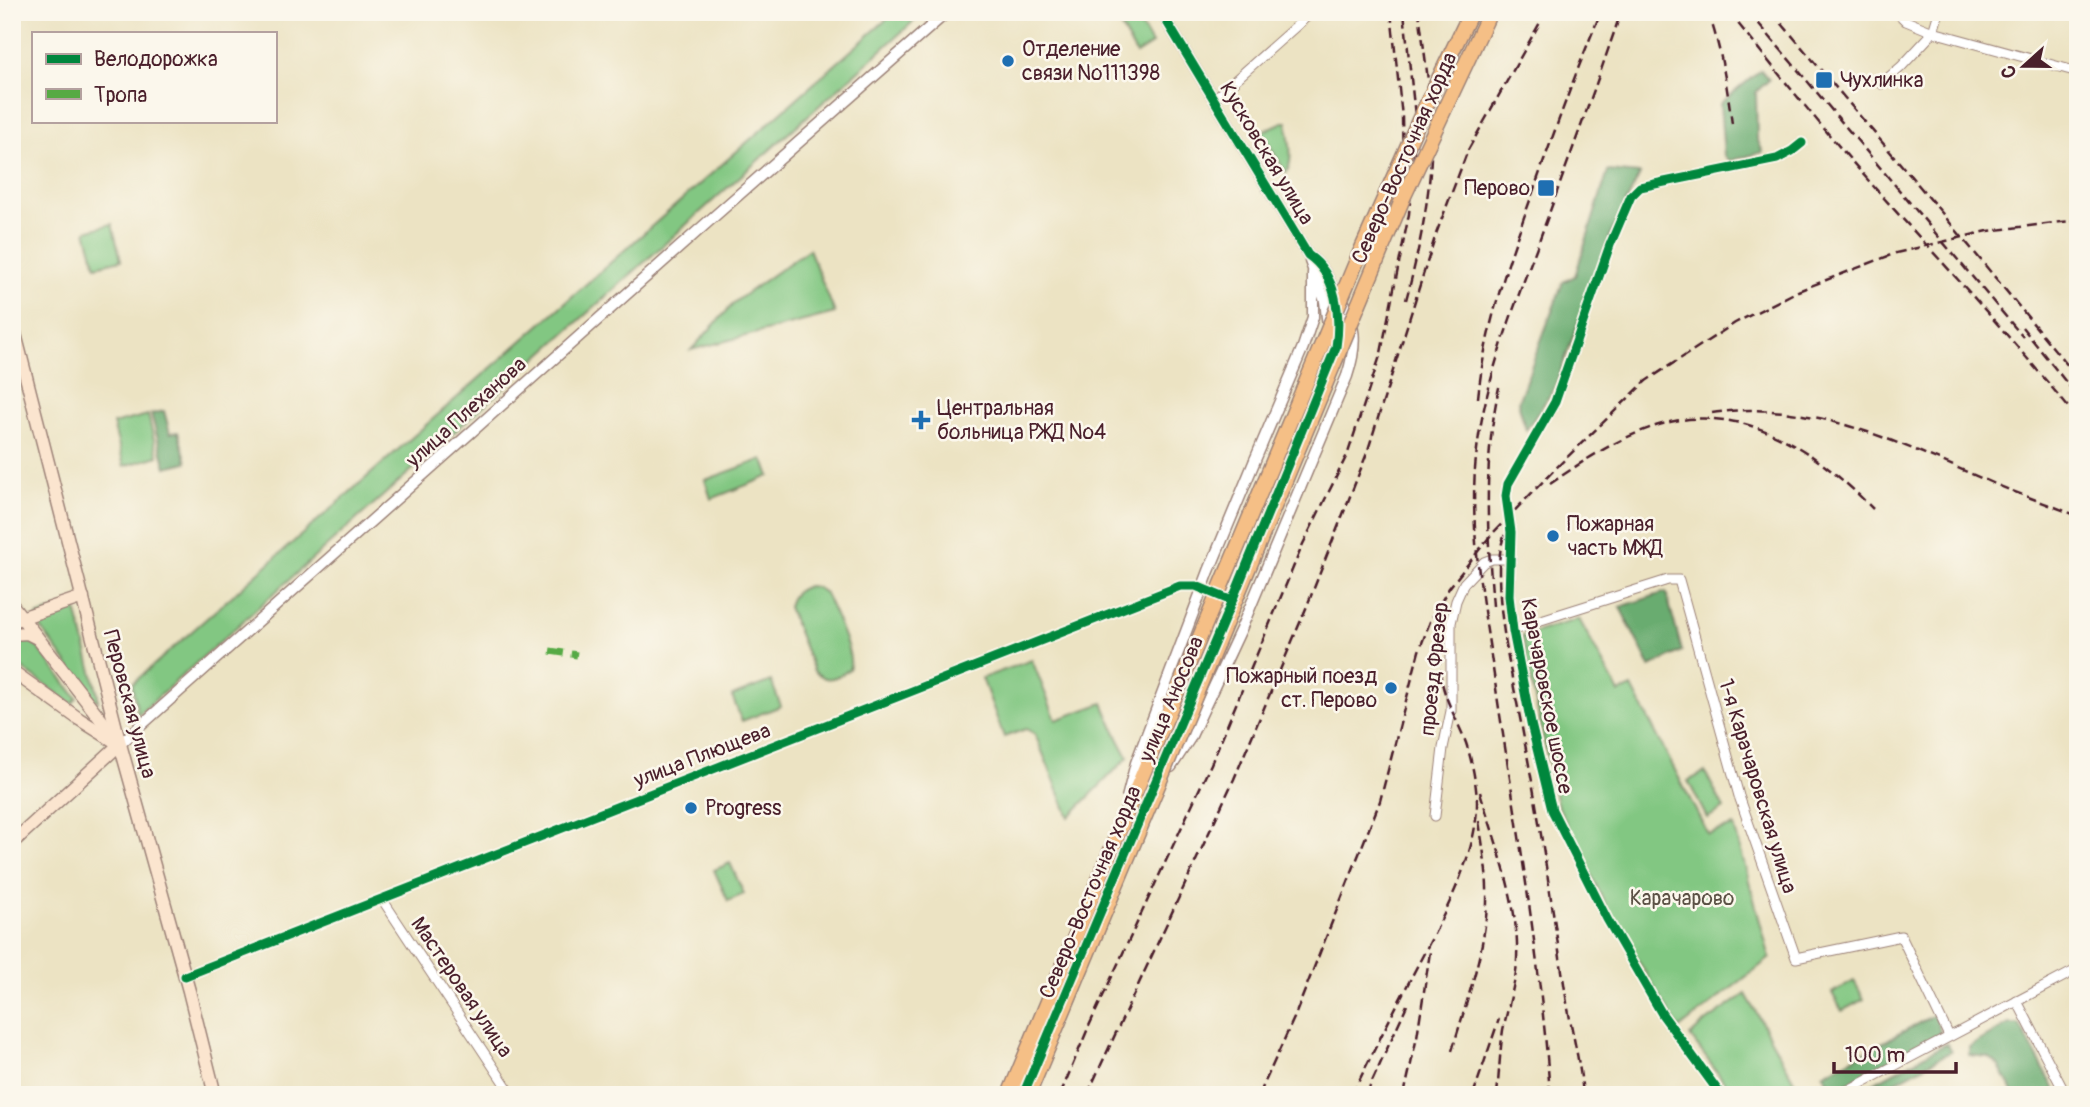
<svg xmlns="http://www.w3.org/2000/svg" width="2090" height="1107" font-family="Pangolin,sans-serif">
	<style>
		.green { fill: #82c782; stroke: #667356; stroke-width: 2 }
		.forest { fill: #69ac70; stroke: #5a664e; stroke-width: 2 }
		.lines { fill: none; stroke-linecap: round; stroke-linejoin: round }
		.minor-casing { stroke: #9b8177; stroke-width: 11 }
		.tertiary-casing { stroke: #9b8177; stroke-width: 13 }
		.secondary-casing { stroke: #9b8177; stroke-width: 15 }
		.primary-casing { stroke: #9b8177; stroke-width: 17 }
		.minor { stroke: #fff; stroke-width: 9 }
		.tertiary { stroke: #fff; stroke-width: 10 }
		.secondary { stroke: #fbe5cf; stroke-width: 12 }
		.primary { stroke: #f5bf86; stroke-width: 14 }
		.rail { stroke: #4a1f2b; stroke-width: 2.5; stroke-dasharray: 10 5; stroke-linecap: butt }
		.tertiary-bridge-casing { stroke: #9b8177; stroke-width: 13; stroke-linecap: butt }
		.primary-bridge-casing { stroke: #9b8177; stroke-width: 17; stroke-linecap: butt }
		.tertiary-bridge { stroke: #fff; stroke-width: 10 }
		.primary-bridge { stroke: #f5bf86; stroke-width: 14 }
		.quiet { stroke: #57aa44; stroke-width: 7; stroke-dasharray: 14 7; stroke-linecap: butt }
		.cycleway-casing { stroke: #fbf7ec; stroke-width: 13 }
		.cycleway { stroke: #00873e; stroke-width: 9 }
		.poi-dot { fill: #1f6fb2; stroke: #fbf7ec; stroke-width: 2.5 }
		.labels { text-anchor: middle; stroke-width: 5; stroke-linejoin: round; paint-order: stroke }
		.poi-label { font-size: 21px; fill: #4a1f2b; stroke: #fbf7ec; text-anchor: start }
		.street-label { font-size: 21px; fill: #4a1f2b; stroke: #fbf7ec }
		.park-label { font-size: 21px; fill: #5b5145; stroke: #fbf7ec }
	</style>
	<rect width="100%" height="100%" fill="#fbf7ec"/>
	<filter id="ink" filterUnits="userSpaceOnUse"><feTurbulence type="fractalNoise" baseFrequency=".0143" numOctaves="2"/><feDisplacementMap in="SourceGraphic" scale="14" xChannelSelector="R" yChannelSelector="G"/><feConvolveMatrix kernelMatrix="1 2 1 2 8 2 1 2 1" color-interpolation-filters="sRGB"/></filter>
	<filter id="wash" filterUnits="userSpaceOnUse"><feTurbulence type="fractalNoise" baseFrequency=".00686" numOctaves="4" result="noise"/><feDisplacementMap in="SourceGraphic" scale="28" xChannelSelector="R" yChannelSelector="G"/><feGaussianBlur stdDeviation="1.57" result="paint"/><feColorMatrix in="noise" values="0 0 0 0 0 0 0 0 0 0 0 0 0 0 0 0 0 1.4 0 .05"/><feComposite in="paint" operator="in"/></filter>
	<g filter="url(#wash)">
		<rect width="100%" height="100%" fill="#ece3c3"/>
		<!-- green -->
		<g class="green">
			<polygon points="895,12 924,12 138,715 132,684"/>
			<polygon points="1134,13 1152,44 1136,54 1118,22"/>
			<path d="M1283 122H1287C1288 138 1295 159 1286 173L1261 132Z"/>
			<polygon points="112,224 121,260 96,266 86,231"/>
			<polygon points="809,249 835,313 691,350 736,301"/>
			<polygon points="148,415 158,456 124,466 113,424"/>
			<polygon points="763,459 770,476 711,499 705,480"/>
			<path d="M808 586 816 587 825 593C831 608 856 655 849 669 847 671 842 674 840 675 828 681 824 679 814 671L788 607C791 594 796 591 808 586Z"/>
			<polygon points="69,606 76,609 98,695 98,701 93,698 35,620 38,615"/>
			<polygon points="1579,619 1619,693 1632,687 1708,834 1734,826 1770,958 1679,1029 1609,912 1557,804 1522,636"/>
			<polygon points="20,636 31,640 35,644 77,698 72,704 12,661 12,639"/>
			<polygon points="1032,660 1056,720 1103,703 1118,738 1128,757 1069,817 1035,734 1026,729 1004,737 982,678"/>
			<polygon points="771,681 781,706 742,721 732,696"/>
			<polygon points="1705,772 1724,808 1707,818 1688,781"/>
			<polygon points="730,863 744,894 728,901 714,870"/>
			<polygon points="1854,981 1864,999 1842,1011 1832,993"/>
			<polygon points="1746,994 1802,1095 1734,1095 1690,1036 1703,1024"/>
		</g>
		<!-- forest -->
		<g class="forest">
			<polygon points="1761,70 1769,80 1756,92 1757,139 1763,152 1729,161 1724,156 1720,104"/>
			<polygon points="1608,171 1640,174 1611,234 1554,389 1526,430 1518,402 1563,282 1575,276"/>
			<polygon points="164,411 170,433 178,432 187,462 166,467 151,414"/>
			<polygon points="1666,592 1682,651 1650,667 1620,607"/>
			<polygon points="1934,1015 1940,1030 1938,1036 1833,1091 1823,1074"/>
			<polygon points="2009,1024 2019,1024 2058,1095 2015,1095 1999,1066 1988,1057 1969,1055 1969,1047"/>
			<polygon points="1947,1043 1952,1051 1872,1095 1851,1095"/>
		</g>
	</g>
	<g filter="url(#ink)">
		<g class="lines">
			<defs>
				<g id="minor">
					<polyline points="1897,12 1906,21 1933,32 2078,72"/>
					<polyline points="1881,84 1901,67 1929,37 1933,32 1939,12"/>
					<polyline points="1214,99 1312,12"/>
					<polyline points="1513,631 1538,621 1668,580 1679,580 1739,796 1796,958 1901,936 1949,1036"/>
					<polyline points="1435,816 1443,748 1451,711 1451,623 1456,601 1464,583 1484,562 1492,559 1511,559"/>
					<polyline points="382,899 512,1095"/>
					<polyline points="185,976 1180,586 1196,586 1232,601"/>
					<polyline points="2017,1001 2066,1095"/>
					<polyline points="1721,1095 1662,1014 1607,919 1552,810 1531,724 1513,631 1509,596 1511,532 1506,496 1508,484 1555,402 1610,245 1631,196 1640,187 1777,159 1792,151 1802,143"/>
					<polyline points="1839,1095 2078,969"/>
				</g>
				<g id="tertiary">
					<path d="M1161 12 1308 255C1337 275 1342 316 1336 348"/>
					<polyline points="1310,261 1325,301 1328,326"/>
					<polyline points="1255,460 1303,347 1313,317 1313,273"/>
					<polyline points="120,744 709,221 947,12"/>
					<path d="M1171 767 1190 738 1241 629 1347 376C1357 346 1357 322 1339 294"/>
				</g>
				<g id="secondary">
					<polyline points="12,322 120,744 189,991 215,1095"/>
					<polyline points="12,605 116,739"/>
					<polyline points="12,621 83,597"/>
					<polyline points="12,634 27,633 37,638"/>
					<polyline points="12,671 79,719 114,741"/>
					<polyline points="12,843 120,744"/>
				</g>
				<polyline id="primary" points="1028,1095 1155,792"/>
			</defs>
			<!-- minor casing -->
			<use href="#minor" class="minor-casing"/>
			<!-- tertiary casing -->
			<use href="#tertiary" class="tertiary-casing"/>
			<!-- secondary casing -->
			<use href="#secondary" class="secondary-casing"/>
			<!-- primary casing -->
			<use href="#primary" class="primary-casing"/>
			<!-- minor -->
			<use href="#minor" class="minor"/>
			<!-- tertiary -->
			<use href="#tertiary" class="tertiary"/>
			<!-- secondary -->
			<use href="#secondary" class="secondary"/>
			<!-- primary -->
			<use href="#primary" class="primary"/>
			<!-- rail -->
			<g class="rail">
				<polyline points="1391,12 1402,117 1403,166"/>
				<path d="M1708 12C1721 48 1727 86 1732 124"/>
				<path d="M1729 12C1787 85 1847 158 1910 227 1968 290 2024 353 2078 419"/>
				<polyline points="1749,12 2023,337"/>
				<polyline points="1772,12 1942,213 2078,378"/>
				<path d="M1406 300C1418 255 1429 203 1431 157 1434 109 1425 59 1419 12"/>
				<polyline points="2022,327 2078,397"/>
				<path d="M1478 398C1485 326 1509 259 1533 192 1554 132 1576 71 1601 12"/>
				<path d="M1712 413C1809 398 1901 444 1988 481 2018 494 2048 504 2078 516"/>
				<path d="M1550 484C1587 458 1630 430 1675 421 1755 407 1820 455 1873 509"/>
				<path d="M1512 522C1501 537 1499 553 1499 571 1499 629 1515 688 1525 744 1541 826 1552 908 1565 990 1570 1026 1580 1059 1583 1095"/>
				<path d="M1493 606C1487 531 1483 457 1500 383"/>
				<path d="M1480 792C1497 847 1523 914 1516 972 1513 991 1507 1011 1503 1030 1500 1051 1499 1073 1497 1095"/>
				<path d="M1452 1051C1465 1006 1486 948 1487 902 1488 875 1483 848 1479 821"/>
				<polyline points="1060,1095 1089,1026 1211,764 1303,544 1348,453 1381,353 1409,214 1414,153 1415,116 1404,12"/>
				<polyline points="1087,1095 1234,779 1307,606 1367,453 1436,234 1468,150 1546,12"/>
				<polyline points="1259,1095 1294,1018 1380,801 1419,651 1431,619 1449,588 1491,535 1556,468 1646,381 1735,323 1798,291 1896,253 1988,231 2078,220"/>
				<path d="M1352 1095C1371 1056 1390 1018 1410 980 1436 929 1478 859 1477 801 1476 782 1472 761 1466 743 1458 721 1445 701 1441 678 1438 660 1439 643 1440 625"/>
				<polyline points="1366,1095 1407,1005"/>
				<polyline points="1404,1095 1417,1037 1430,952"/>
				<polyline points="1473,1095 1499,1019"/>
				<path d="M1550 1095C1541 963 1518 832 1498 702 1487 625 1470 546 1475 469 1481 392 1509 320 1536 249 1565 170 1594 92 1621 12"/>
			</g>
			<defs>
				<polyline id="tertiary-bridge" points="1127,798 1136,763 1209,571 1255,460"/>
				<g id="primary-bridge">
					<polyline points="1155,792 1403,198 1490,12"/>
					<polyline points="1009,1095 1360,253 1420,118 1471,12"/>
				</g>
			</defs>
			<!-- tertiary-bridge casing -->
			<use href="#tertiary-bridge" class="tertiary-bridge-casing"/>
			<!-- primary-bridge casing -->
			<use href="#primary-bridge" class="primary-bridge-casing"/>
			<!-- tertiary-bridge -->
			<use href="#tertiary-bridge" class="tertiary-bridge"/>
			<!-- primary-bridge -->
			<use href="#primary-bridge" class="primary-bridge"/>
			<!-- quiet -->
			<polyline class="quiet" points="550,651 577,655"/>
			<defs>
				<g id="cycleway">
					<polyline points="185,976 1180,586 1196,586 1232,601"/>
					<path d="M1023 1095 1232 601 1336 347C1341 315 1337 275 1308 255L1161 12"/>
					<polyline points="1721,1095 1662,1014 1607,919 1552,810 1531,724 1513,631 1509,596 1511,532 1506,496 1508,484 1555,402 1610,245 1631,196 1640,187 1777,159 1792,151 1802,143"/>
				</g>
			</defs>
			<!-- cycleway casing -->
			<use href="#cycleway" class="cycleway-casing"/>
			<!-- cycleway -->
			<use href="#cycleway" class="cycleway"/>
		</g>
	</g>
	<!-- markers -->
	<g class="poi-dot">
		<circle cx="1008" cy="61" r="7"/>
		<rect x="1815" y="71" width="18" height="18" rx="3.5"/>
		<rect x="1537" y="179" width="18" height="18" rx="3.5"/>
		<path d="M917.5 409.5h7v7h7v7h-7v7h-7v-7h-7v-7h7z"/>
		<circle cx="1553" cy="536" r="7"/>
		<circle cx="1391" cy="688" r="7"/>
		<circle cx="691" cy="808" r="7"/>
	</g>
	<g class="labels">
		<!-- poi labels -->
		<g class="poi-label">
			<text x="1022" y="56">Отделение<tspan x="1022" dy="24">связи №111398</tspan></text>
			<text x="1840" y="87">Чухлинка</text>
			<text x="1530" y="195" text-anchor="end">Перово</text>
			<text x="937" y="415">Центральная<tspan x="937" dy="24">больница РЖД №4</tspan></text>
			<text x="1567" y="531">Пожарная<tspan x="1567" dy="24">часть МЖД</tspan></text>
			<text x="1377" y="683" text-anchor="end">Пожарный поезд<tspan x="1377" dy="24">ст. Перово</tspan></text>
			<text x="705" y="815">Progress</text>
		</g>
		<!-- street labels -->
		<g class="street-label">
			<text transform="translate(1267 153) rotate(59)" y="7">Кусковская улица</text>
			<text transform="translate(1404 158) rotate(-66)" y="7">Северо-Восточная хорда</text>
			<text transform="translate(466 412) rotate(-42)" y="7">улица Плеханова</text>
			<text transform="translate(1434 669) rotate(-84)" y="7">проезд Фрезер</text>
			<text transform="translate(1547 696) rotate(79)" y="7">Карачаровское шоссе</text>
			<text transform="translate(1171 699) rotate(-67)" y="7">улица Аносова</text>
			<text transform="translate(130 704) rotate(75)" y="7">Перовская улица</text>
			<text transform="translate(702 755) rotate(-21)" y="7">улица Плющева</text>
			<text transform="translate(1758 786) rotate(73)" y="7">1-я Карачаровская улица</text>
			<text transform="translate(1090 892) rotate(-67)" y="7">Северо-Восточная хорда</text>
			<text transform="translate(462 987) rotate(56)" y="7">Мастеровая улица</text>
		</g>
		<!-- park labels -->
		<g class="park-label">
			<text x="1682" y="905">Карачарово</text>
		</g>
	</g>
	<!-- margin -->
	<rect width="2090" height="1107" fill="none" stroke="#fbf7ec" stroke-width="42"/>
	<!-- legend -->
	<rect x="32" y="32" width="245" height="91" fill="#fbf7ec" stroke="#b4a19f" stroke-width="2"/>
	<rect x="46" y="54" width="35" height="10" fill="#00873e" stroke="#b4a19f" stroke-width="2"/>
	<text x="94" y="66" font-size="21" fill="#4a1f2b">Велодорожка</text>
	<rect x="46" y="89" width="35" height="10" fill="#57aa44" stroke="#b4a19f" stroke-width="2"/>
	<text x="94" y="102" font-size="21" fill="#4a1f2b">Тропа</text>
	<!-- north arrow -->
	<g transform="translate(2024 66) rotate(249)" stroke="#fbf7ec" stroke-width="5" paint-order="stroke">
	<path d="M0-5L12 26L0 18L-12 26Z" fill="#4a1f2b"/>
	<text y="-10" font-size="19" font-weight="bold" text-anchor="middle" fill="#4a1f2b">С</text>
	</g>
	<!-- scale -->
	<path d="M1834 1062v10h122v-10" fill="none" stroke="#4a1f2b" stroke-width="3.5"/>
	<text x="1845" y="1062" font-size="21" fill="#4a1f2b" stroke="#fbf7ec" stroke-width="5" paint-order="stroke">100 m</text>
</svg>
